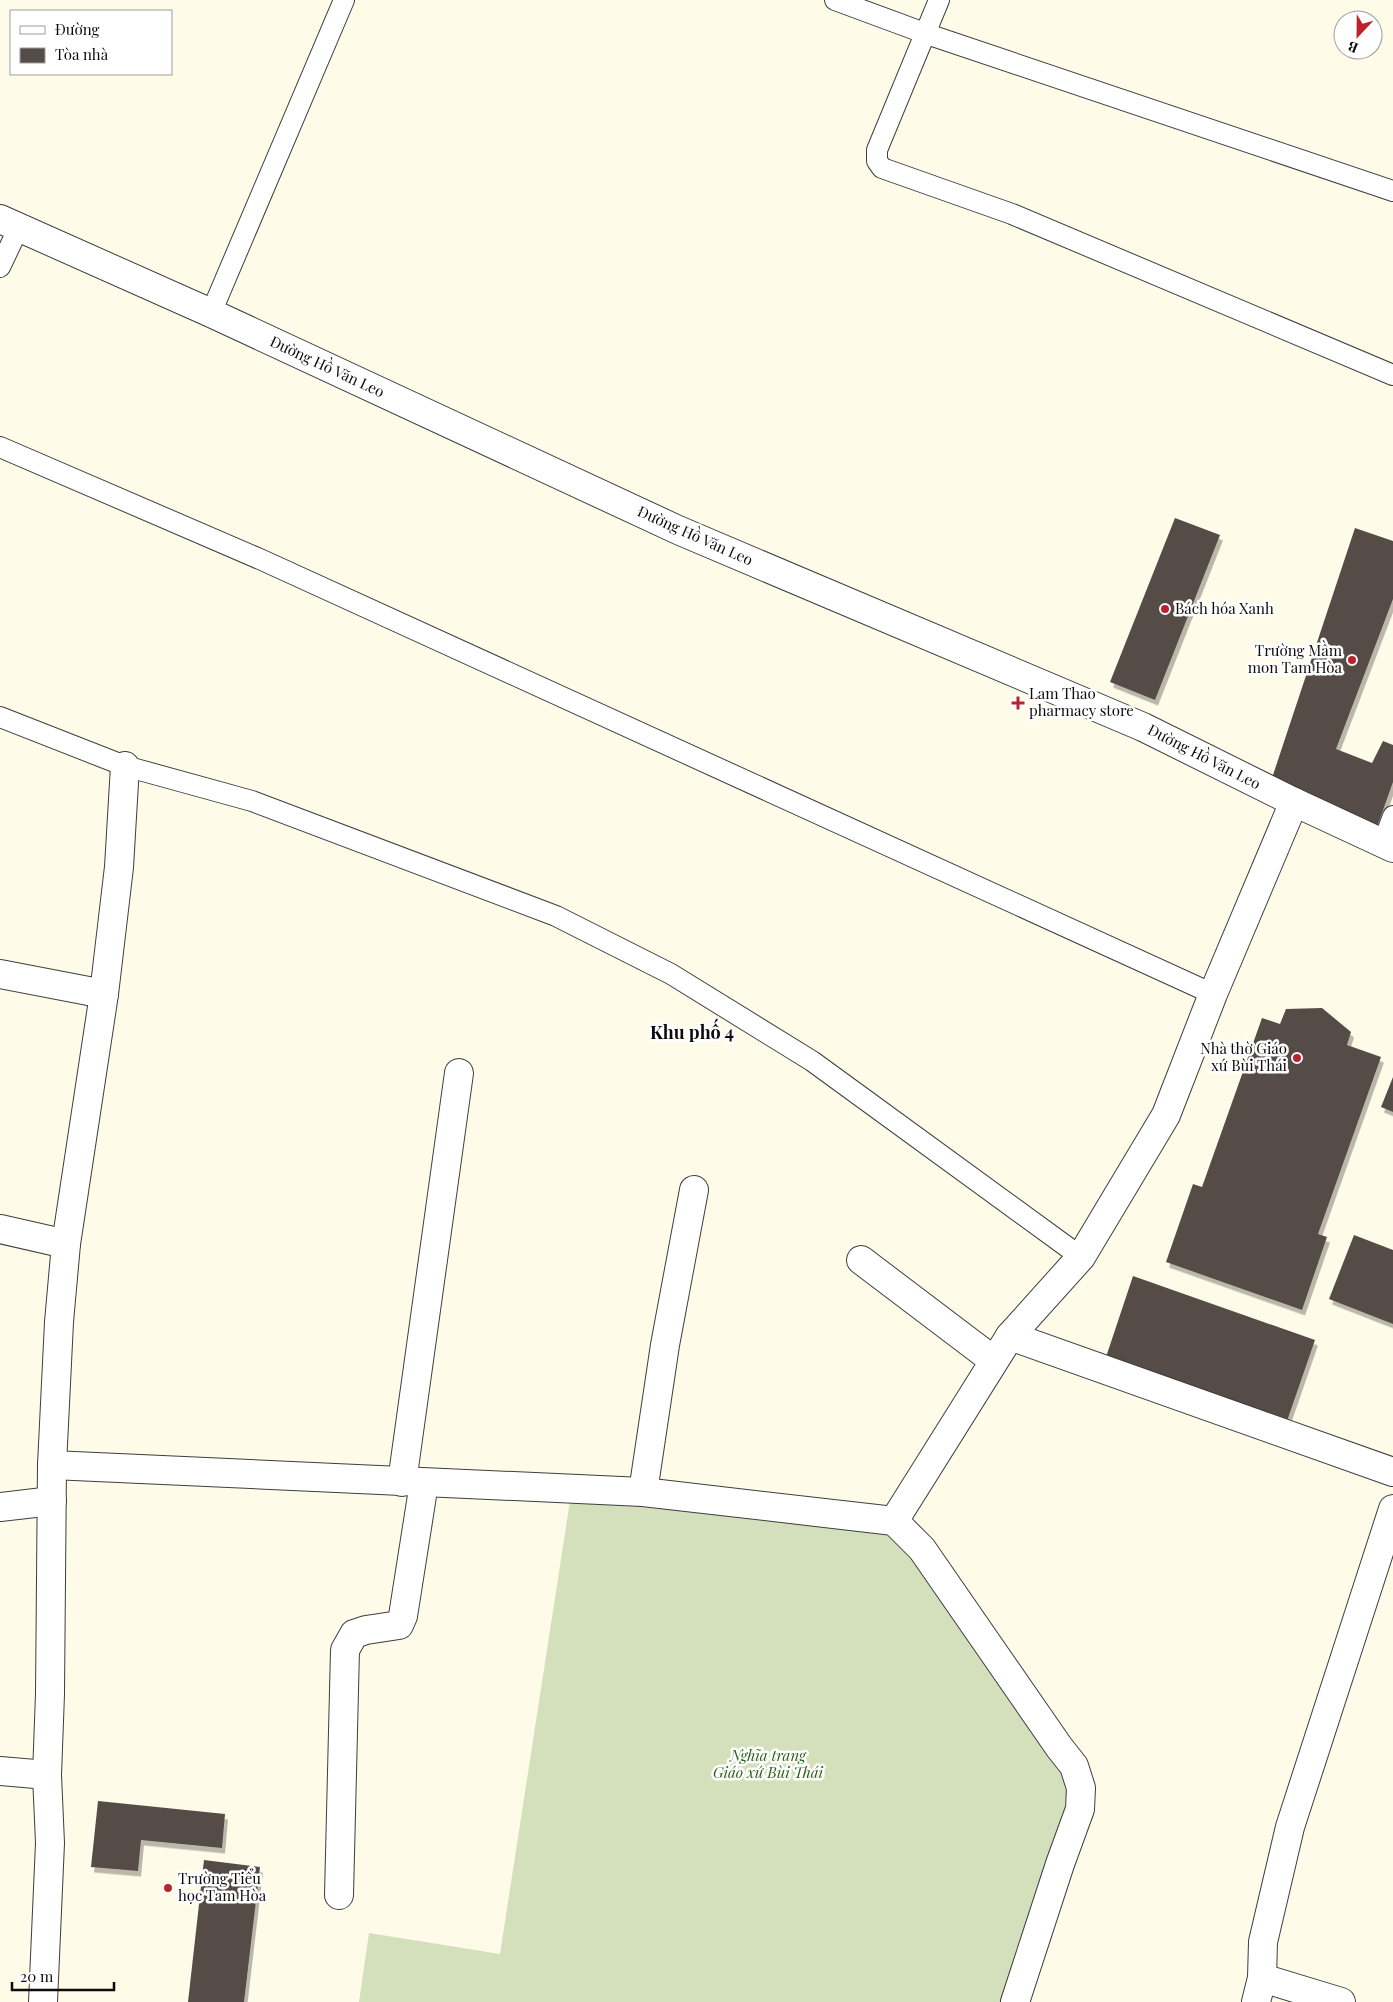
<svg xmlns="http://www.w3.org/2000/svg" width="1393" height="2002" font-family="'Playfair Display',serif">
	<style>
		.cemetery { fill: #d4dfbc }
		.building { fill: #544c47; filter: url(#shadow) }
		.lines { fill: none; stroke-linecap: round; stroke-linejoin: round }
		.service-casing { stroke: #3e3e3e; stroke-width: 22 }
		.minor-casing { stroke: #3e3e3e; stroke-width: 30 }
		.service { stroke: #fff; stroke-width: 20 }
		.minor { stroke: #fff; stroke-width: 28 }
		.poi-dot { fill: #bb232a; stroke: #fff; stroke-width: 2 }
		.labels { text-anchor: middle; stroke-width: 5; stroke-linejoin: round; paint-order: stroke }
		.street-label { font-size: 15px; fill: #0b0b0b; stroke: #fff }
		.poi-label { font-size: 15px; fill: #0b0b0b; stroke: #fff; text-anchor: start }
		.park-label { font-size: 15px; font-style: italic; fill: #2a621c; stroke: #fff }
		.quarter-label { font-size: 18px; font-weight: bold; fill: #0b0b0b; stroke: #fff }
	</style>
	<defs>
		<filter id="shadow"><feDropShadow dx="3" dy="5.5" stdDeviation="0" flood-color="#0004"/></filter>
	</defs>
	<rect width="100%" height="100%" fill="#fffbe9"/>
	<!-- cemetery -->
	<polygon class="cemetery" points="570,1501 643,1504 891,1534 914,1562 1066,1772 1068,1787 1063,1819 1003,2002 359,2002 369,1933 500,1954"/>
	<!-- building -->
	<g class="building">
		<polygon points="1175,518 1220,535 1155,700 1110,682"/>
		<polygon points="1355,528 1393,541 1393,599 1336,749 1372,763 1383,741 1393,745 1393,782 1377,827 1272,778"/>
		<polygon points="1322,1008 1351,1032 1347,1045 1381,1057 1318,1234 1327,1237 1302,1310 1166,1262 1193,1184 1202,1187 1262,1018 1280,1024 1286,1009"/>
		<polygon points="1393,1077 1393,1112 1381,1107"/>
		<polygon points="1354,1235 1393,1250 1393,1324 1329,1299"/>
		<polygon points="1133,1276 1315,1340 1287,1421 1106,1357"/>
		<polygon points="98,1801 225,1814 222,1848 141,1840 138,1871 91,1867"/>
		<polygon points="204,1860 260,1867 244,2002 188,2002"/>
	</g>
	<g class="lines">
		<defs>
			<g id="service">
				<polyline points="835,0 927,34 1393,191"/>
				<polyline points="939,0 877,150 877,161 882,168 1012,214 1393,375"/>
				<polyline points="0,267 19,227"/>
				<polyline points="211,313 344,0"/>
				<polyline points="0,447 262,560 1213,994"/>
				<polyline points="0,717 125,766 252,801 556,916 671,974 812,1061 1081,1257"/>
				<polyline points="1383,843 1393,816"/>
			</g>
			<g id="minor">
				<polyline points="0,219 211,313 678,530 1143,727 1294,802 1393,848"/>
				<polyline points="125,766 119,867 104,994 66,1244 59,1322 52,1465 643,1492 894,1521 922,1549 1059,1747 1074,1766 1081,1788 1080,1809 1060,1864 1015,2002"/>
				<polyline points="0,974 104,994"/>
				<polyline points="0,1229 66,1244"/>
				<polyline points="861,1260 993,1360"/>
				<polyline points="1010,1336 1393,1472"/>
				<polyline points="402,1482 459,1073"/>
				<polyline points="643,1492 665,1345 694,1190"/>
				<polyline points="0,1507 52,1501"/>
				<polyline points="894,1521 1010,1336 1081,1257 1166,1115 1213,994 1294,802"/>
				<polyline points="0,1771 47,1775"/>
				<polyline points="339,1895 345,1650 354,1634 366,1630 399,1625 403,1616 424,1483"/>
				<polyline points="1262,1978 1341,2002"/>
				<polyline points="43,2002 50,1843 47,1775 50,1694 52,1465"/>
				<polyline points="1256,2002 1262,1978 1263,1942 1290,1827 1393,1509"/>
			</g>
		</defs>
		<!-- service casing -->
		<use href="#service" class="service-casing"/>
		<!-- minor casing -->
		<use href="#minor" class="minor-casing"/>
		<!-- service -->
		<use href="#service" class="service"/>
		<!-- minor -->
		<use href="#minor" class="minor"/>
	</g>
	<!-- markers -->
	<g class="poi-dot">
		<circle cx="1165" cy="609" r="5"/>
		<circle cx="1352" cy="660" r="5"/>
		<path d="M1015.5 695.5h5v5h5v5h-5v5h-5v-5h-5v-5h5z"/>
		<circle cx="1297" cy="1058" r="5"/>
		<circle cx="168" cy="1888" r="5"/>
	</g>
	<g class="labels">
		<!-- street labels -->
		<g class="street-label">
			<text transform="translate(327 367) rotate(25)" y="5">Đường Hồ Văn Leo</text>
			<text transform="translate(695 536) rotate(24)" y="5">Đường Hồ Văn Leo</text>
			<text transform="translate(1204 757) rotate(27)" y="5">Đường Hồ Văn Leo</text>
		</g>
		<!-- poi labels -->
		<g class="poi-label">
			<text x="1175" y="614">Bách hóa Xanh</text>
			<text x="1342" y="656" text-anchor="end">Trường Mầm<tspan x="1342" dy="17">mon Tam Hòa</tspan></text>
			<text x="1029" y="699">Lam Thao<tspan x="1029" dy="17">pharmacy store</tspan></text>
			<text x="1287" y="1054" text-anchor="end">Nhà thờ Giáo<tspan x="1287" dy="17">xứ Bùi Thái</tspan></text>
			<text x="178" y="1884">Trường Tiểu<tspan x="178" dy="17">học Tam Hòa</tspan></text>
		</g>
		<!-- park labels -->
		<g class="park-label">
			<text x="768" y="1761">Nghĩa trang<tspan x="768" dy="17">Giáo xứ Bùi Thái</tspan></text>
		</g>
		<!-- quarter labels -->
		<g class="quarter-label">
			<text x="692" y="1039">Khu phố 4</text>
		</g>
	</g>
	<!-- legend -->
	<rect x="10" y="10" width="162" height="65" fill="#ffffff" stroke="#9d9d9d"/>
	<rect x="20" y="26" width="25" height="8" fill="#ffffff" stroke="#9d9d9d"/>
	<text x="55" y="35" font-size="15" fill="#0b0b0b">Đường</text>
	<rect x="20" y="48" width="25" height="15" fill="#544c47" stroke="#9d9d9d"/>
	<text x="55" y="60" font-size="15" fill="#0b0b0b">Tòa nhà</text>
	<!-- north arrow -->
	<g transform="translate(1358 35) rotate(202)"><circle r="24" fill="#ffffff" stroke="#9d9d9d"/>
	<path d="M0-4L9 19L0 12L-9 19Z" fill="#bb232a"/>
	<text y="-8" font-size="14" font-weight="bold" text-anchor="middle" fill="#0b0b0b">B</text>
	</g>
	<!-- scale -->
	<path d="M12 1982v8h102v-8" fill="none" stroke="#0b0b0b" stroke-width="2.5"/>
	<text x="20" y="1982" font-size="15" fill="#0b0b0b" stroke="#ffffff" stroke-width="4" paint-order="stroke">20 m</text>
</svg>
